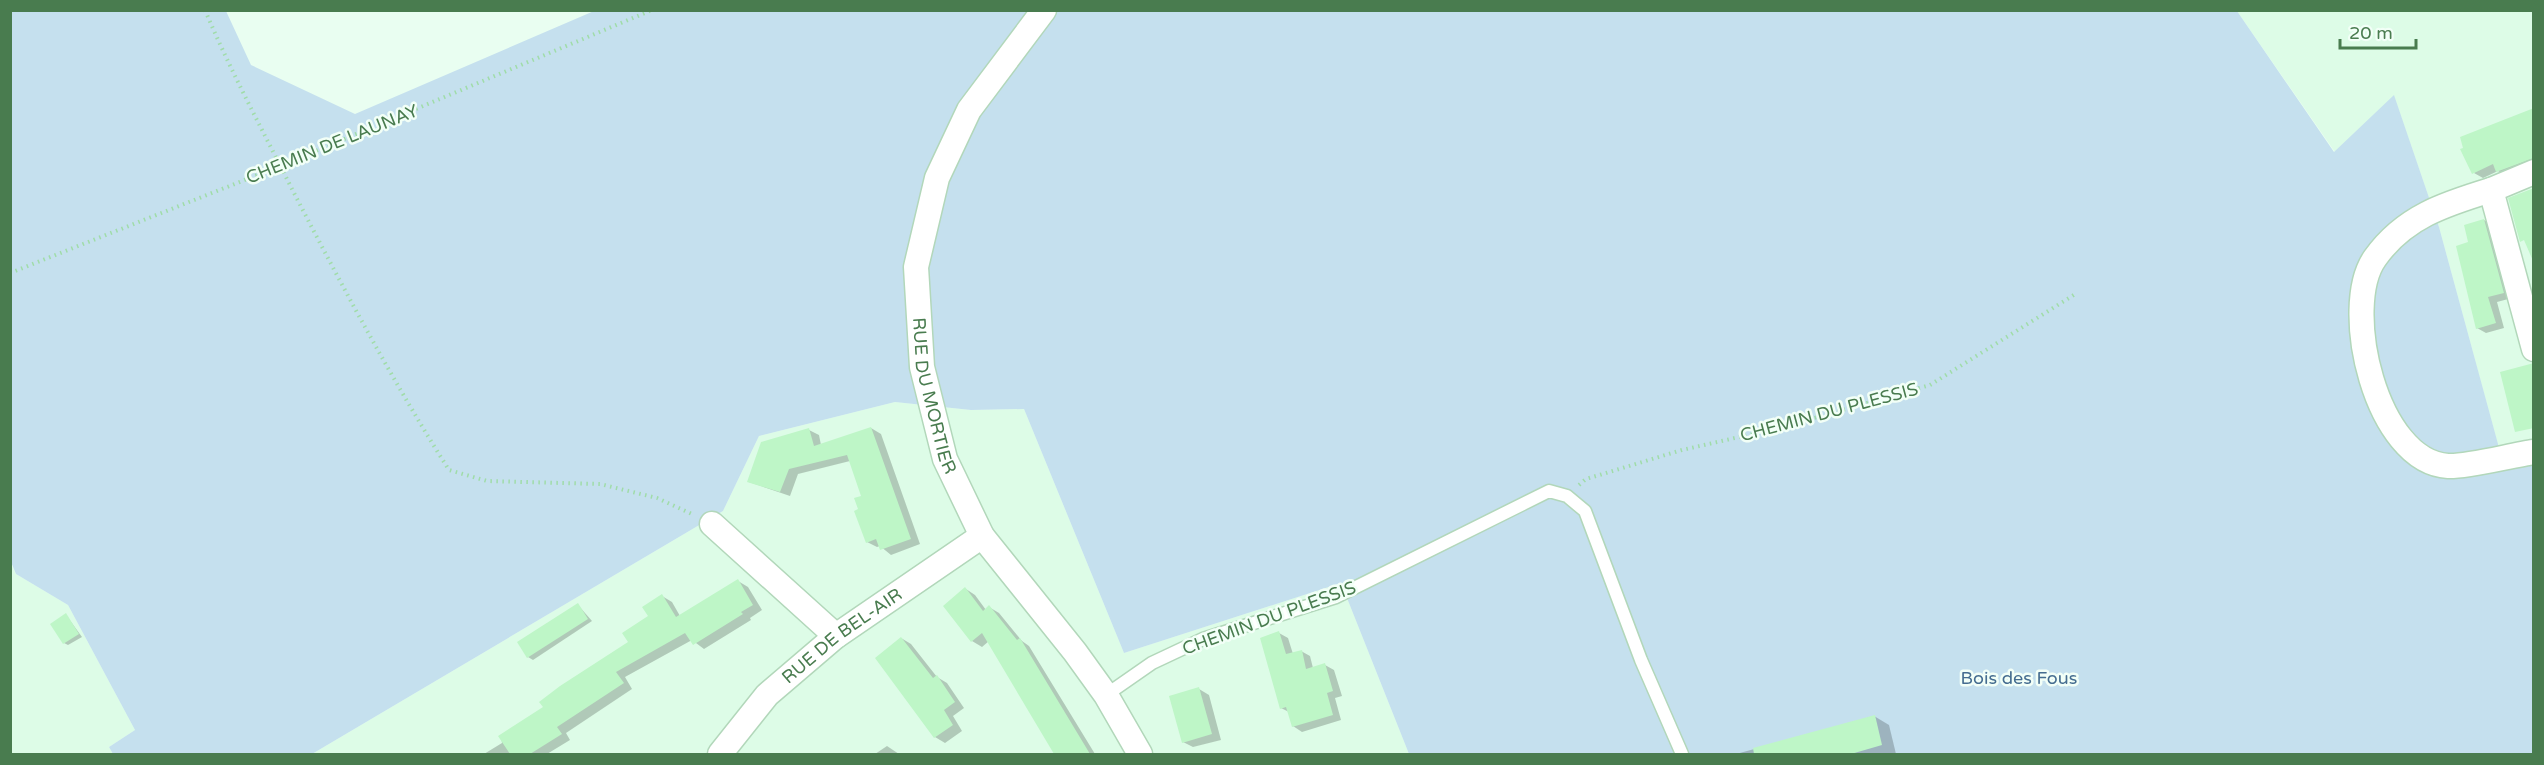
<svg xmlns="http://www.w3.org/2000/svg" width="2544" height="765" font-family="'Varela Round',sans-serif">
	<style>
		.residential { fill: #ddfce7 }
		.green { fill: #c5e0ee }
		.shadow { fill: #0003 }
		.building { fill: #bef6c7 }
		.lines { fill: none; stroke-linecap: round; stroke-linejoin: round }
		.lane-casing { stroke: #b2d7ba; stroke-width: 15 }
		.street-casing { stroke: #b2d7ba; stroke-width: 27 }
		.path { stroke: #a0dca9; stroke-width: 4; stroke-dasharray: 1.5 4.5; stroke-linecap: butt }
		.lane { stroke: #fff; stroke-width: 12 }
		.street { stroke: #fff; stroke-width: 24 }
		.labels { text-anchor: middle; stroke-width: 5; stroke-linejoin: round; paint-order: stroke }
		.street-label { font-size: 18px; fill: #497c4f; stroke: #f2fff7 }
		.park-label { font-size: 18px; fill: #456d90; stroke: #f2fff7 }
	</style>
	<rect width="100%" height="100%" fill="#e9fef1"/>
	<!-- residential -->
	<g class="residential">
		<polygon points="2237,11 2533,11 2533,463 2504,467 2439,227 2394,96 2335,152"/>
		<polygon points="895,402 971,410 1024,409 1124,653 1341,583 1409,754 312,754 723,511 759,436"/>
		<polygon points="10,562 16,574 68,605 135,730 109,747 113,754 11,754"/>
	</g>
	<!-- green -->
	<polygon class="green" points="10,11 226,11 251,65 355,114 594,11 2237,11 2334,152 2394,95 2439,227 2504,466 2533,463 2533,754 1409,754 1341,583 1124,653 1024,409 971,410 895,402 759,436 723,511 312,754 113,754 109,747 135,730 68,605 16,574 11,562"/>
	<!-- shadow -->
	<g class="shadow">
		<polygon points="2534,109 2534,167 2507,177 2498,171 2483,178 2474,173"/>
		<polygon points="2484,220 2493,226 2512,298 2497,302 2504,328 2486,333 2477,328 2470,243"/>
		<polygon points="871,428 881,434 920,544 891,555 880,546 877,547 867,542 860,510 863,497 850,461 798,474 790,496 749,482 809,430 819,435 821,445"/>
		<polygon points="738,581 748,587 762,610 750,618 751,620 704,649 692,640 625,677 632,689 566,733 570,740 547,754 484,754 502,743 501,736 545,707 630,643 662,596 672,602 680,616"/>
		<polygon points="966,589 975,595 986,610 989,607 999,613 1022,641 1029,646 1095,754 1056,754 989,641 982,647 972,641"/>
		<polygon points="578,605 592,621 533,660 528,657 519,642"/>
		<polygon points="66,615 82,637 68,645 64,643"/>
		<polygon points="1279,633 1288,638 1293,654 1301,651 1310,656 1313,668 1325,665 1334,670 1342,696 1335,698 1341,720 1302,732 1293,726 1289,712 1281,708"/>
		<polygon points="901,638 911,644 937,677 947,683 964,708 953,716 962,731 945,743 935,737"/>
		<polygon points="1199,689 1209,695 1221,740 1193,747 1183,742"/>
		<polygon points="1874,716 1889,725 1896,754 1736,754"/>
		<polygon points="887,746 899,754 875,754"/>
	</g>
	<!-- building -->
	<g class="building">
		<polygon points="2534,108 2534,158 2496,172 2493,164 2472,174 2460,149 2463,148 2460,137"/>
		<polygon points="2534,188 2534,261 2533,261 2524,240 2520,242 2508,198"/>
		<polygon points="2484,219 2504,293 2488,297 2496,323 2476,329 2456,246 2468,242 2464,225"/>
		<polygon points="2534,363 2534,428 2515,432 2500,372"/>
		<polygon points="871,427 911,539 880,550 876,539 866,543 854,511 858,509 854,498 861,496 847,455 789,469 780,492 747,482 761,442 809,428 814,446"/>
		<polygon points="738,579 753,605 741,612 743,614 693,645 685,633 616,672 624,683 557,727 562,734 530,754 510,754 498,736 543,707 539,702 560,686 628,642 622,633 648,616 642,607 662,594 676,617"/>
		<polygon points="965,587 983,611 989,605 1017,640 1020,638 1090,754 1054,754 982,633 971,642 943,606"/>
		<polygon points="578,603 588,619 527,658 517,642"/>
		<polygon points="66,613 79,634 63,644 50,624"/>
		<polygon points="1279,631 1286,654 1302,650 1306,669 1325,663 1333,691 1327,693 1333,715 1292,727 1286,707 1280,709 1260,638"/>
		<polygon points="901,637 933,678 937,675 955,702 944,710 953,725 934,738 875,658"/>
		<polygon points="1199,687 1212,734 1182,743 1169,696"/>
		<polygon points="1875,715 1882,745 1851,754 1754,754 1753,748"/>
	</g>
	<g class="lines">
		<defs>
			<polyline id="lane" points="1106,695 1152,663 1203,639 1336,597 1549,491 1567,496 1585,511 1641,660 1682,754"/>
			<g id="street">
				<path id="s1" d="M1044 10 969 110 937 178 916 267 922 367 945 459 982 536 1075 652 1106 695 1140 754"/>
				<polyline points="2534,172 2491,190 2534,349"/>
				<path d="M2491 190C2445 204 2404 217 2375 258 2340 307 2376 462 2448 466 2467 467 2512 455 2534 452"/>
				<polyline points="712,524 836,636"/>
				<path id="s2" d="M720 754 767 695 836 636 982 536"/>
			</g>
		</defs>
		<!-- lane casing -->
		<use href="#lane" class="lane-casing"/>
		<!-- street casing -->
		<use href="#street" class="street-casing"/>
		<!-- path -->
		<g class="path">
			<path d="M205 10C231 72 263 131 293 191 342 286 392 380 449 470L487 481 600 484 657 498 692 514"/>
			<polyline points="10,273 280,166 652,10"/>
			<polyline points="1579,485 1586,479 1682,450 1779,428 1930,385 2077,293"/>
		</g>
		<!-- lane -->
		<use href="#lane" class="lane"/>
		<!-- street -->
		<use href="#street" class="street"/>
	</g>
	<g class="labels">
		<!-- street labels -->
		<g class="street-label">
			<text transform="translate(332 144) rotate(-22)" y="6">CHEMIN DE LAUNAY</text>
			<text dy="6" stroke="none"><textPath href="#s1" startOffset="422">RUE DU MORTIER</textPath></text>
			<text transform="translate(1829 412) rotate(-15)" y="6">CHEMIN DU PLESSIS</text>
			<text transform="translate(1269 618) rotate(-20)" y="6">CHEMIN DU PLESSIS</text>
			<text dy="6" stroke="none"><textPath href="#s2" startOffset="171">RUE DE BEL-AIR</textPath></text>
		</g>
		<!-- park labels -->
		<g class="park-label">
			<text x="2019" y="684">Bois des Fous</text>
		</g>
	</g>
	<!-- border -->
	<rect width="2544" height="765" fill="none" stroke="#497c4f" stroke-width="24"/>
	<!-- scale -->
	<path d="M2340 39v9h76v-9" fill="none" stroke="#497c4f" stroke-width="3"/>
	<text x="2349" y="39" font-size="18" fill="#497c4f" stroke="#f2fff7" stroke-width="4.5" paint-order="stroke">20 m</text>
</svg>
